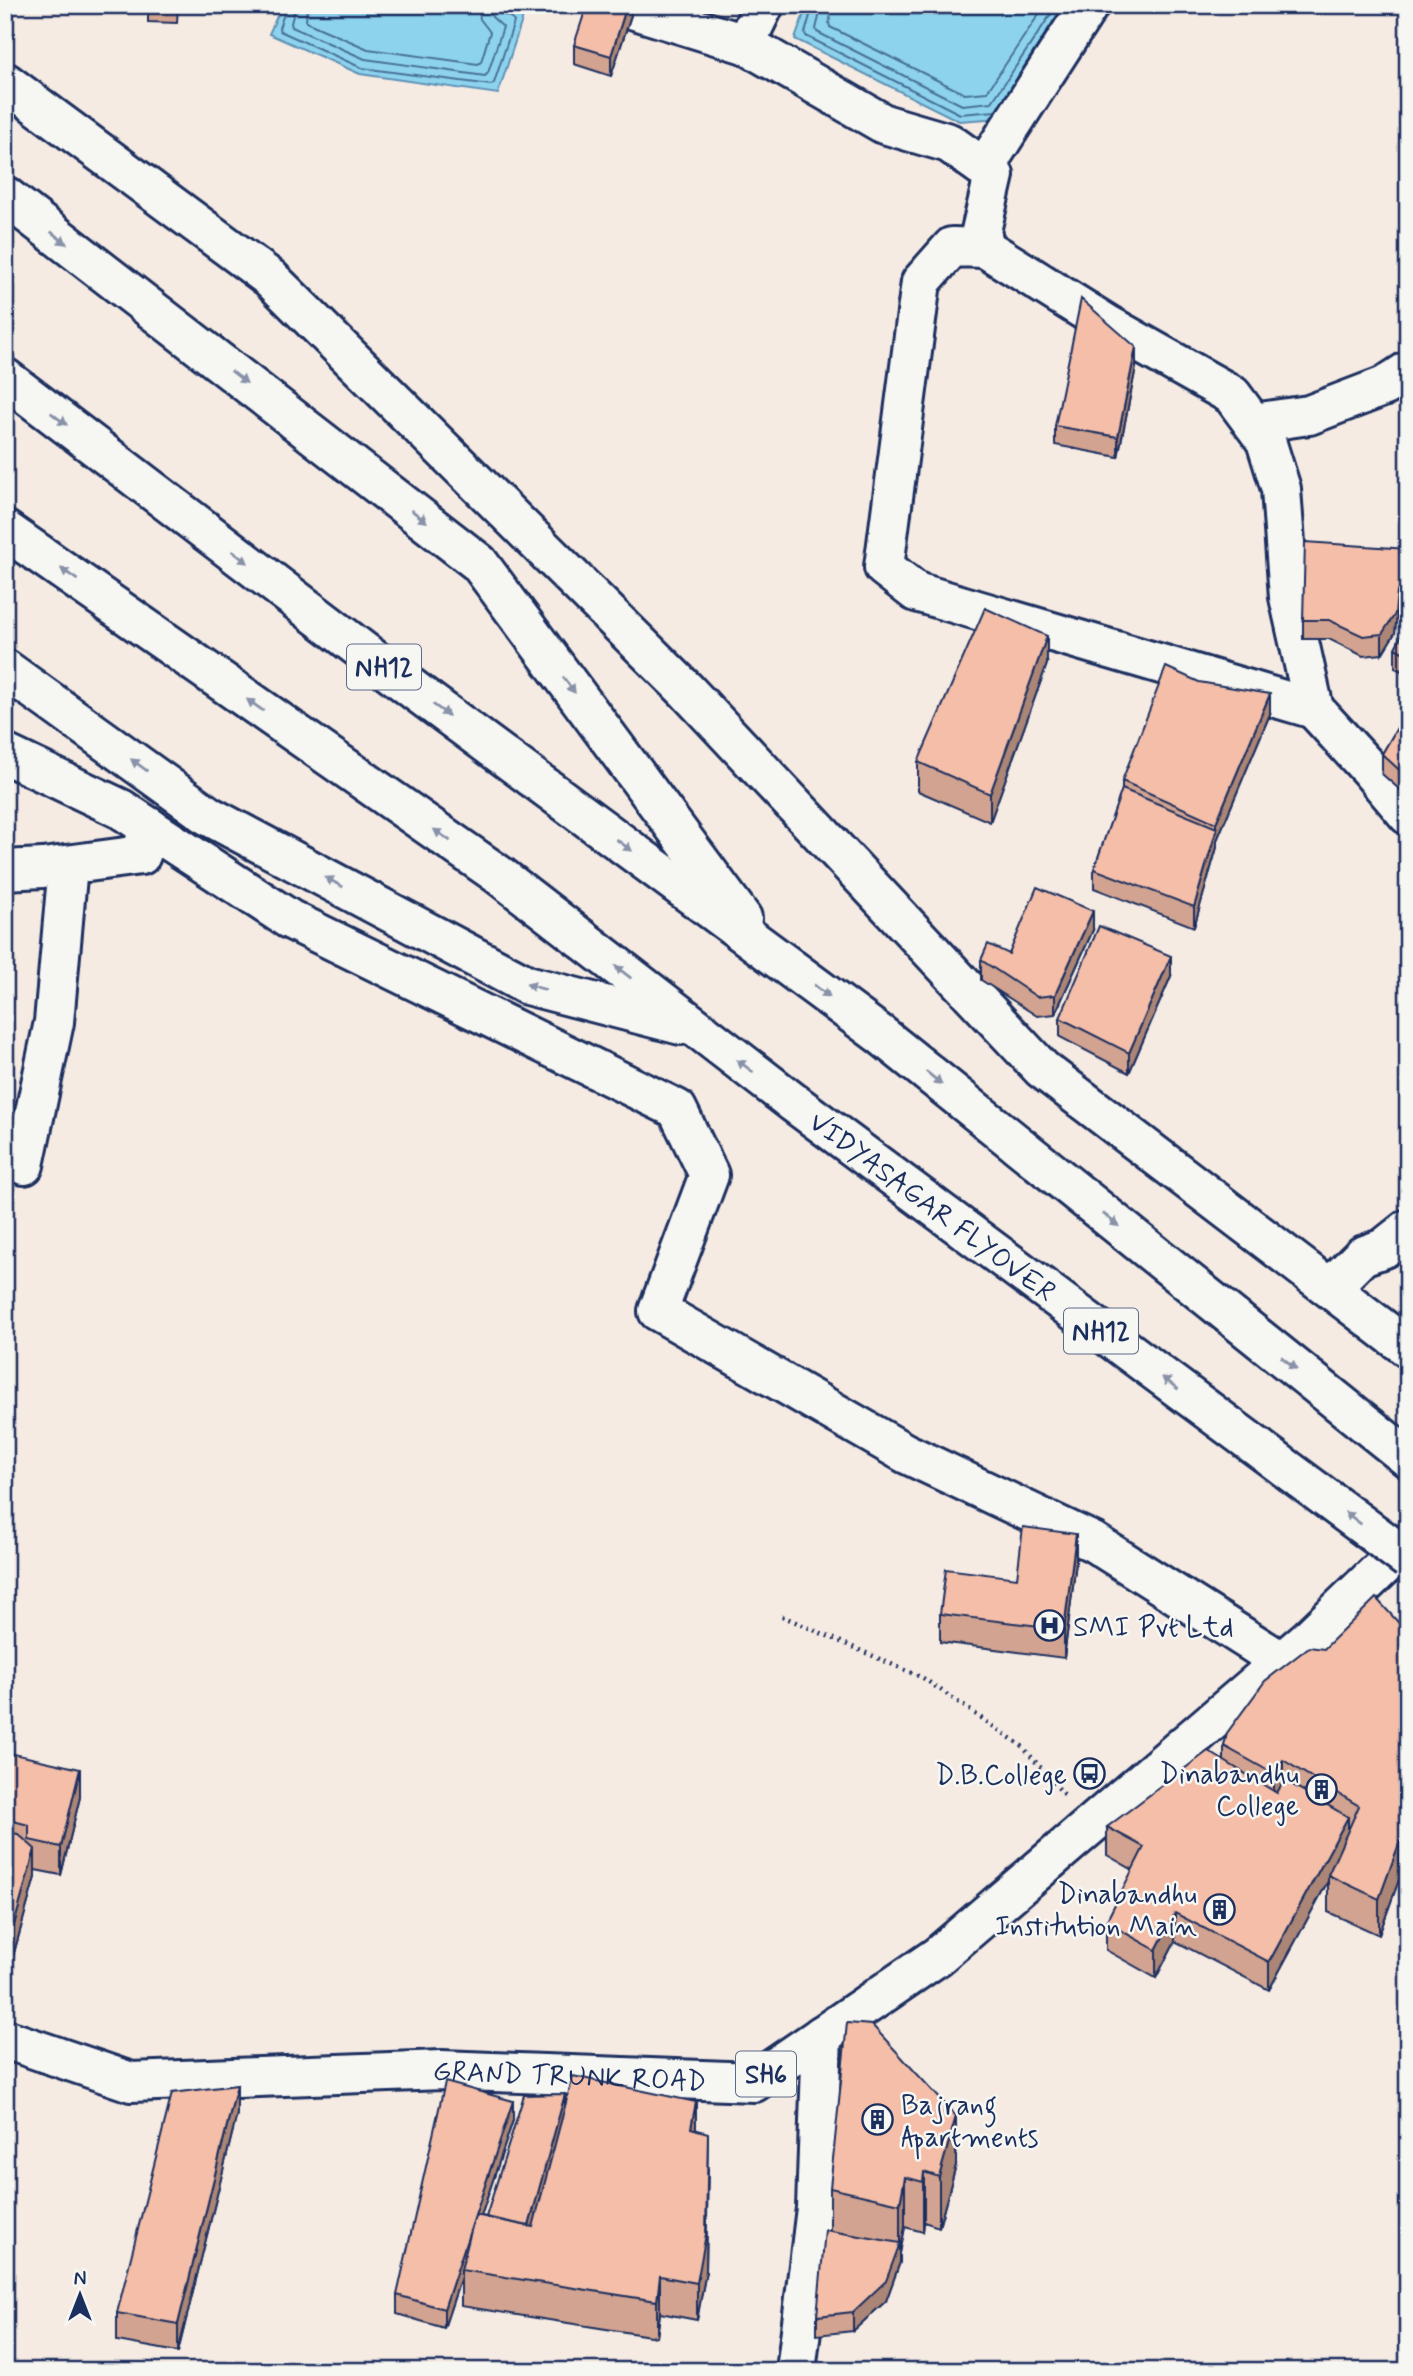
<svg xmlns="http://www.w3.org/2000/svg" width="1413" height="2376" font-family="Mynerve,sans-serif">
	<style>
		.water { fill: #8dd3ee; stroke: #5f91b4; stroke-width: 2 }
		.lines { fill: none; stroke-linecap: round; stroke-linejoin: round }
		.shore { stroke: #497198; stroke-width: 2 }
		.minor-casing { stroke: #1b2f5e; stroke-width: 44 }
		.major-casing { stroke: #1b2f5e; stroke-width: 44 }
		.highway-casing { stroke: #1b2f5e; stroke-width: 44 }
		.path { stroke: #1b2f5e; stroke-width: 4.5; stroke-dasharray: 2 5; stroke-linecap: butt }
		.minor { stroke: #f6f6f2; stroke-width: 38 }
		.major { stroke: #f6f6f2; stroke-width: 38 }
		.highway { stroke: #f6f6f2; stroke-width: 38 }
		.highway-bridge-casing { stroke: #1b2f5e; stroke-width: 44; stroke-linecap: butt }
		.highway-bridge { stroke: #f6f6f2; stroke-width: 38 }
		.wall { fill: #d2a390; stroke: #1b2f5e; stroke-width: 2 }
		.shaded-wall { fill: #ab8576; stroke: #1b2f5e; stroke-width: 2 }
		.building { fill: #f4bea8; stroke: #1b2f5e; stroke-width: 2 }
		.oneway { fill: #8892a8 }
		.labels { text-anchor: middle; stroke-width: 5; stroke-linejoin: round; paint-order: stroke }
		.shield { fill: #f6f6f2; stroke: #5d6b8a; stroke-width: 2 }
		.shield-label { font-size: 26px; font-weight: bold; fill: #1b2f5e }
		.street-label { font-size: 28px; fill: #1b2f5e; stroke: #f6f6f2 }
		.poi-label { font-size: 28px; fill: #1b2f5e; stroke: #f6f6f2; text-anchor: end }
	</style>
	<rect width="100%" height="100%" fill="#f6ebe3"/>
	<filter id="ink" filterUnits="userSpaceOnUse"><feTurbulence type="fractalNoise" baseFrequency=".0143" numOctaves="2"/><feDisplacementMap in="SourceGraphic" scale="14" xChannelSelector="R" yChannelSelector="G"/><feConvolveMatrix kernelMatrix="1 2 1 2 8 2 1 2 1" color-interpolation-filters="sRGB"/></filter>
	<g filter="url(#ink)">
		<!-- water -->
		<g class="water">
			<polygon points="282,5 494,5 524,14 498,94 360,74 269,34"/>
			<polygon points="807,5 1076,5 1001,118 959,121 795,39"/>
		</g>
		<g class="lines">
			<!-- shore -->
			<g class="shore">
				<polyline points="287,5 279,28 280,31 362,68 491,85 494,83 514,22 512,18 500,13 497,5"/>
				<polyline points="296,5 291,23 292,27 365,59 485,76 488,73 503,27 492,17 488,5"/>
				<polyline points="307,5 306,22 368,49 478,64 481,62 490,32 480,19 478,5"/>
				<polyline points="813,5 805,33 806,36 960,114 996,111"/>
				<polyline points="822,5 816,29 817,32 962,105 992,102 1057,5"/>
				<polyline points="833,5 829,23 830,27 965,94 987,92 1045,5"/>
			</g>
			<defs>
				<g id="minor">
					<polyline points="619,5 745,44 884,124 949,143 994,175 981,231 985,248 1108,325 1232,395 1266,441 1281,489 1289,597 1314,709 1370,770 1408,815"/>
					<polyline points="745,44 764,5"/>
					<polyline points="5,82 270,278 687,691 1042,1069 1408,1348"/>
					<polyline points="984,168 1089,5"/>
					<polyline points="985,248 952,247 921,282 884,567 916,592 1314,709"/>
					<polyline points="1253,423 1309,415 1385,386 1408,371"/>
					<polyline points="5,754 121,809 289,919 677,1109 709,1175 658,1311 905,1453 1093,1542 1281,1661"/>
					<polyline points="5,870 43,868 141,855 149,827"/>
					<polyline points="24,1165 54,1022 68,865"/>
					<polyline points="1330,1288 1362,1256 1384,1248 1408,1229"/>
					<polyline points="796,2371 816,2208 822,2035"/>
				</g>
				<g id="major">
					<path id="s1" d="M5 2039 131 2082 442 2070 754 2082 938 1956 1307 1640 1408 1543"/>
				</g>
				<g id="highway">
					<polyline points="5,196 479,563 742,918"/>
					<polyline points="5,378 418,693 881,1035 1408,1458"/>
					<polyline points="5,530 499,875 794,1103"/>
					<polyline points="5,669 209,816 527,985 681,1025"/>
				</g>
			</defs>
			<!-- minor casing -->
			<use href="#minor" class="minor-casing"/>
			<!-- major casing -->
			<use href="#major" class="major-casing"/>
			<!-- highway casing -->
			<use href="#highway" class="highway-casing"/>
			<!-- path -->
			<polyline class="path" points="782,1616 923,1678 1022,1746 1067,1798"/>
			<!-- minor -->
			<use href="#minor" class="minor"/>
			<!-- major -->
			<use href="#major" class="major"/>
			<!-- highway -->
			<use href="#highway" class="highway"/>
			<defs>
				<g id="highway-bridge">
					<path id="s2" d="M794 1103 1408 1559"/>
				</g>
			</defs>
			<!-- highway-bridge casing -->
			<use href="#highway-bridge" class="highway-bridge-casing"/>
			<!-- highway-bridge -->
			<use href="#highway-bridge" class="highway-bridge"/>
		</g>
		<!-- wall -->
		<g class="wall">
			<polygon points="148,5 178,5 177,23 148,22"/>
			<polygon points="191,5 207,5 207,7"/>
			<polygon points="631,5 631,15 611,76 574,64 574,45"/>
			<polygon points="1136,367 1118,457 1055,445 1055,426"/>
			<polygon points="1397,612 1395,633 1382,654 1363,656 1329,639 1303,639 1303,620"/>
			<polygon points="1408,623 1408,674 1395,668 1395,648"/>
			<polygon points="1047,664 990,822 918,791 918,762"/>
			<polygon points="1408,709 1408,797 1382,774 1382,754"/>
			<polygon points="1270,714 1217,840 1217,847 1194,927 1094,888 1094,869 1122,790 1122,781"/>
			<polygon points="1093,930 1055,1014 1037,1016 981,980 981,960 1009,954"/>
			<polygon points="1171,976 1129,1073 1060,1037 1060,1018"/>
			<polygon points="1076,1562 1064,1658 940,1642 940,1614 1017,1578"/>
			<polygon points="1408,1633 1408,1880 1400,1877 1379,1935 1328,1912 1328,1881 1269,1990 1175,1941 1156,1978 1106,1950 1106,1922 1133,1870 1107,1855 1107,1827 1224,1760 1224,1746 1324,1649"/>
			<polygon points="5,1752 80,1797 61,1875 35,1870 35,1877 5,1985"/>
			<polygon points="565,2105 696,2129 708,2169 706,2271 697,2320 660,2313 657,2337 461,2306 461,2277 444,2328 397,2314 397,2295 513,2120 481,2216 486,2217"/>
			<polygon points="237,2114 178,2352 117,2341 117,2313"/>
			<polygon points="956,2165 939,2227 924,2222 923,2232 905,2227 900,2253 900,2262 886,2301 853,2331 817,2335 817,2316 830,2230 830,2188"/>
		</g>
		<!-- shaded-wall -->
		<g class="shaded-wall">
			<polygon points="627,5 631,5 631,15 611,76 611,56"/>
			<polygon points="1136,347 1136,367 1118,457 1118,437"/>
			<polygon points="1408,587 1408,606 1397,612 1395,633 1382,654 1382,634 1397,592"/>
			<polygon points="1047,636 1047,664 990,822 990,794"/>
			<polygon points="1270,694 1270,714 1217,840 1217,847 1194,927 1194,907 1216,832 1216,823"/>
			<polygon points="1093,911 1093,930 1055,1014 1055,995"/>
			<polygon points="1171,956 1171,976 1129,1073 1129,1053"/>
			<polygon points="1076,1534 1076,1562 1064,1658 1064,1629"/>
			<polygon points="1283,1760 1283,1797 1274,1811 1274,1774"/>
			<polygon points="80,1769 80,1797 61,1875 61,1847"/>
			<polygon points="1348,1817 1348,1845 1328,1875 1328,1881 1269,1990 1269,1962"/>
			<polygon points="1400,1841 1400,1877 1379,1935 1379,1899"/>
			<polygon points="35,1849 35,1877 5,1985 5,1957"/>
			<polygon points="1175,1913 1175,1941 1156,1978 1156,1950"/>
			<polygon points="237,2085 237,2114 178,2352 178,2324"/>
			<polygon points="565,2094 565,2114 527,2253 527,2233"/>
			<polygon points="513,2101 513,2120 463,2270 461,2270 461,2277 444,2328 444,2309"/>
			<polygon points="696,2102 696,2139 691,2128"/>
			<polygon points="956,2116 956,2165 939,2227 939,2177"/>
			<polygon points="708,2133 706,2271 697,2320 697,2283"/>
			<polygon points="924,2172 924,2222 923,2232 923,2182"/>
			<polygon points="905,2177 905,2227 900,2253 900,2204"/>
			<polygon points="900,2243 900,2262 886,2301 853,2331 853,2312"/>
			<polygon points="660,2276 660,2313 657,2337 657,2301"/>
		</g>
		<!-- building -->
		<g class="building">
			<polygon points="587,5 627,5 611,56 574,45"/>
			<polygon points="1081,299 1136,347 1118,437 1055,426"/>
			<polygon points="1305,542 1408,549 1408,587 1397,592 1395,614 1382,634 1363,636 1329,620 1303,620"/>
			<polygon points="985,608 1047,636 990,794 918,762"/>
			<polygon points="1408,623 1408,655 1395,648"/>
			<polygon points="1166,667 1199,682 1270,694 1216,823 1122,781"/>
			<polygon points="1408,709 1408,778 1382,754"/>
			<polygon points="1122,789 1217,828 1194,907 1094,869"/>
			<polygon points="1037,887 1093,911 1055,995 1037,997 981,960 988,944 1009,954"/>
			<polygon points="1099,926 1171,956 1129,1053 1060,1018"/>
			<polygon points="1023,1527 1076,1534 1064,1629 940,1614 946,1569 1017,1578"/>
			<polygon points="1376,1598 1408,1633 1408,1844 1400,1841 1379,1899 1328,1875 1359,1806 1283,1760 1274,1774 1224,1746 1227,1733 1265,1681 1309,1647 1324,1649"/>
			<polygon points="1208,1751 1277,1793 1284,1780 1348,1817 1269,1962 1175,1913 1156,1950 1106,1922 1144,1847 1107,1827"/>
			<polygon points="5,1752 80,1769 61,1847 29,1840 29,1825 5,1819"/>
			<polygon points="5,1832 18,1834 35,1849 5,1957"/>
			<polygon points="847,2023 872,2025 956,2116 939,2177 924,2172 923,2182 905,2177 900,2204 830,2188"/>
			<polygon points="573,2076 696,2102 691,2128 708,2133 706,2234 697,2283 660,2276 657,2301 461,2270 475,2215 533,2227"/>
			<polygon points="445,2082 513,2101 444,2309 397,2295"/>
			<polygon points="237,2085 178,2324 117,2313 172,2093"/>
			<polygon points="565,2094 529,2226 486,2217 524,2095"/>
			<polygon points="825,2230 900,2243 886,2281 853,2312 817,2316"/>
		</g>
		<!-- one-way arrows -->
		<defs><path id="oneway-solid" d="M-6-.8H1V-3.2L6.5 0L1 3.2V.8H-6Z" transform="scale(1.75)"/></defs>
		<g class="oneway">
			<use href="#oneway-solid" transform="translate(59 238) rotate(38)"/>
			<use href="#oneway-solid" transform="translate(239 377) rotate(38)"/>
			<use href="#oneway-solid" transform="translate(59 419) rotate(37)"/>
			<use href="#oneway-solid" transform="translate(419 516) rotate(38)"/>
			<use href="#oneway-solid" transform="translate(240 557) rotate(37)"/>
			<use href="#oneway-solid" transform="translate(69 574) rotate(-145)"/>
			<use href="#oneway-solid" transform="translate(569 685) rotate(53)"/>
			<use href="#oneway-solid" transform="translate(255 705) rotate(-145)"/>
			<use href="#oneway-solid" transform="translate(441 710) rotate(36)"/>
			<use href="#oneway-solid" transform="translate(139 765) rotate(-144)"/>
			<use href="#oneway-solid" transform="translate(442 835) rotate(-145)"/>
			<use href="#oneway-solid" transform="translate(624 845) rotate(36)"/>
			<use href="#oneway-solid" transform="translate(334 882) rotate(-152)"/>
			<use href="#oneway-solid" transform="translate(623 972) rotate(-142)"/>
			<use href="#oneway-solid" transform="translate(536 987) rotate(-164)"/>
			<use href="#oneway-solid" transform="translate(822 991) rotate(37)"/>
			<use href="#oneway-solid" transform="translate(745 1066) rotate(-143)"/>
			<use href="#oneway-solid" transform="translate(934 1078) rotate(39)"/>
			<use href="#oneway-solid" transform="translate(1111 1220) rotate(39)"/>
			<use href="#oneway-solid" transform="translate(1289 1363) rotate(39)"/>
			<use href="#oneway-solid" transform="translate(1170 1383) rotate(-143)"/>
			<use href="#oneway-solid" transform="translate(1353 1518) rotate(-143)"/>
		</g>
	</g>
	<!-- icons -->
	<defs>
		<symbol id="hospital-ring" viewBox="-11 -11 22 22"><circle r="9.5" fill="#f6f6f2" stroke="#1b2f5e" stroke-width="1.5"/><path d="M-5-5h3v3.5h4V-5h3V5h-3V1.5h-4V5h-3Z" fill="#1b2f5e"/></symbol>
		<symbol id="bus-ring" viewBox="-11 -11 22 22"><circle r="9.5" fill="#f6f6f2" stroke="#1b2f5e" stroke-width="1.5"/><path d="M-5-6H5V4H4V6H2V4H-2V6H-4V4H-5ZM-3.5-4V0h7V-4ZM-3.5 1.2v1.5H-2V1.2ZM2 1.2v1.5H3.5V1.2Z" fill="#1b2f5e"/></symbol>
		<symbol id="building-ring" viewBox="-11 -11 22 22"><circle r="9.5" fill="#f6f6f2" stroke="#1b2f5e" stroke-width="1.5"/><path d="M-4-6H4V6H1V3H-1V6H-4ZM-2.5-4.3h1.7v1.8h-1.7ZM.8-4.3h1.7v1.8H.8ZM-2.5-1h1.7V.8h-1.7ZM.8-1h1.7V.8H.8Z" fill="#1b2f5e"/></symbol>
	</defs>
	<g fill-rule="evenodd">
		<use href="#hospital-ring" x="1032" y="1608" width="35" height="35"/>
		<use href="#bus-ring" x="1072" y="1756" width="35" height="35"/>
		<use href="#building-ring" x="1304" y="1772" width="35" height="35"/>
		<use href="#building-ring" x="1202" y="1892" width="35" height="35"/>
		<use href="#building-ring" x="860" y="2102" width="35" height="35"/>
	</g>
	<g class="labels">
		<!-- shield labels -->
		<g class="shield">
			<rect x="347" y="644.5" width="74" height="45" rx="5"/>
			<rect x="1064" y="1308.5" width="74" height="45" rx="5"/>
			<rect x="736" y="2051.5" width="60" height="45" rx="5"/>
		</g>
		<g class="shield-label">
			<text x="384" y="676">NH12</text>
			<text x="1101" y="1340">NH12</text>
			<text x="766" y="2083">SH6</text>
		</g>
		<!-- street labels -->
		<g class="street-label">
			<text dy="10" stroke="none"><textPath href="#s2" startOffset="173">VIDYASAGAR FLYOVER</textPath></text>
			<text dy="10" stroke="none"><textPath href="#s1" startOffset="572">GRAND TRUNK ROAD</textPath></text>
		</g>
		<!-- poi labels -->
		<g class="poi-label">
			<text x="1073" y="1636" text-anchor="start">SMI Pvt Ltd</text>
			<text x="1299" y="1783">Dinabandhu<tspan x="1299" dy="32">College</tspan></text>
			<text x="1067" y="1784">D.B.College</text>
			<text x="1197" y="1903">Dinabandhu<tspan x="1197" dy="32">Institution Main</tspan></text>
			<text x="901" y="2114" text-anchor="start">Bajrang<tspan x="901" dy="32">Apartments</tspan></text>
		</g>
	</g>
	<!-- margin -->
	<rect width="1413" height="2376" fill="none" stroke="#f6f6f2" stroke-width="28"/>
	<rect x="14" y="14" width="1385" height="2348" fill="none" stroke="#1b2f5e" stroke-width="2.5" filter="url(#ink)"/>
	<!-- north arrow -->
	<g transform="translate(80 2295)" stroke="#f6f6f2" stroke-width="5" paint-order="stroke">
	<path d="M0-5L12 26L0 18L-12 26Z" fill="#1b2f5e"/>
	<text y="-10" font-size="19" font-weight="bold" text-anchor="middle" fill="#1b2f5e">N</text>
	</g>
</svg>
